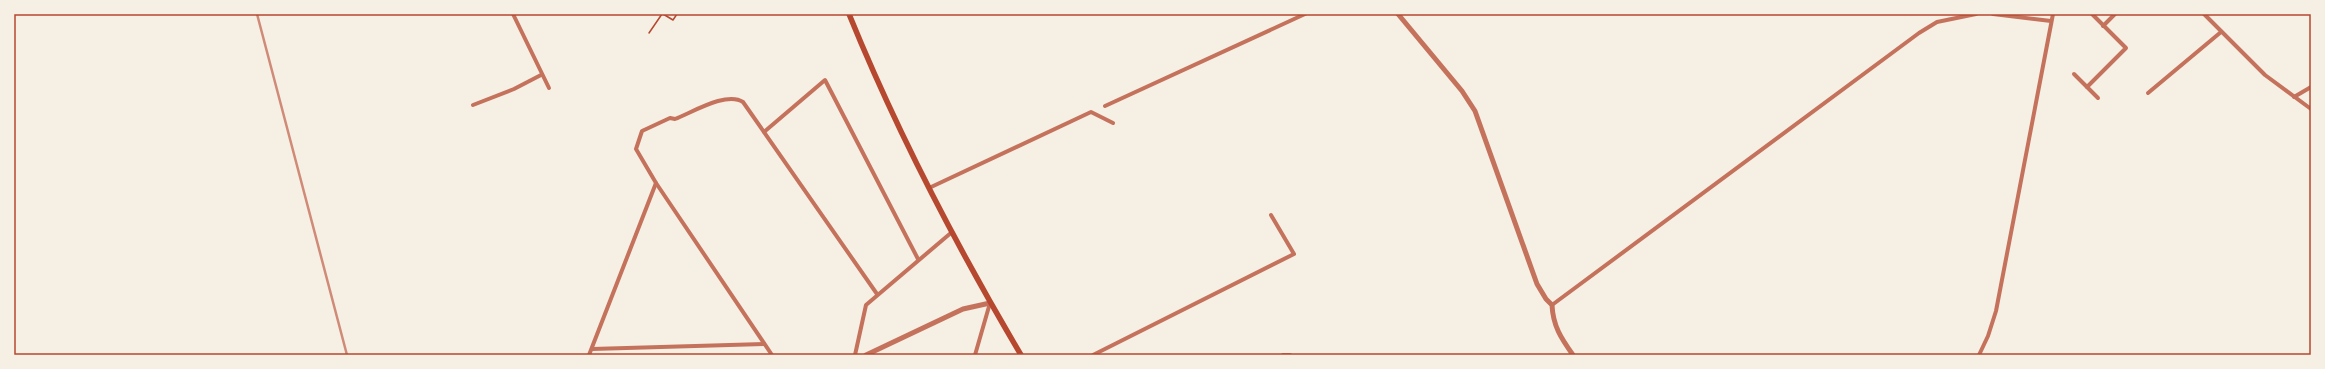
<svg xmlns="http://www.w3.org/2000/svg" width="2325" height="369" font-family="'IBM Plex Sans',sans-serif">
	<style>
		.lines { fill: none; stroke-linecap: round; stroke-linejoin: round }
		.path { stroke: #b5482f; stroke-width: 1.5 }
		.minor { stroke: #c5725c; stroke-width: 4 }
		.tertiary { stroke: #c5725c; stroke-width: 5 }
		.secondary { stroke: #b5482f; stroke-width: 5.5 }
		.rail { stroke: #cf8b77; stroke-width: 2.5 }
		.neatline { fill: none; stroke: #b5482f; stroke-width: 1.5 }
	</style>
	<rect width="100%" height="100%" fill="#f6efe4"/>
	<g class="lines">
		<!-- path -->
		<g class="path">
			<polyline points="663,14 673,20 677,14"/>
			<polyline points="649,33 662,14"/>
		</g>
		<!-- minor -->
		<g class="minor">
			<polyline points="513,14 549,88"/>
			<polyline points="1993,14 2051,21"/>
			<polyline points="2204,14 2265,75 2311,109"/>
			<polyline points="2103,26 2115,14"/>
			<polyline points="2074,74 2098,98"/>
			<polyline points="2087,87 2126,48 2092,14"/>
			<polyline points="2148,93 2221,32"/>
			<polyline points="2294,97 2311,87"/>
			<polyline points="473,105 514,89 541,75"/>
			<polyline points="1105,106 1305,14"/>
			<polyline points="764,132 825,80 918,259"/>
			<polyline points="929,188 1091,112 1113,123"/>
			<polyline points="1552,305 1919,33 1937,22 1976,14"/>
			<polyline points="592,349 764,344"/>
			<polyline points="589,355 656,183"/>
			<path d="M772 355 656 183 636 149 642 131 670 118 675 119C693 112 727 91 743 102L877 294"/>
			<polyline points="855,355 866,305 952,232"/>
			<polyline points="975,355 990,303"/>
			<polyline points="1093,355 1294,254 1271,215"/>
			<polyline points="1283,355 1290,355"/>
			<polyline points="1979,355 1988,336 1996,311 2053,14"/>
		</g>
		<!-- tertiary -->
		<g class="tertiary">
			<path d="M1398 14 1462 91 1475 111 1537 284 1546 299 1552 305C1553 326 1561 338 1573 355"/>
			<polyline points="866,355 963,309 990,303"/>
		</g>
		<!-- secondary -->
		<path class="secondary" d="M849 14C897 132 956 245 1021 355"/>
		<!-- rail -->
		<polyline class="rail" points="257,14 347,355"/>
	</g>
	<!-- border -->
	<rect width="2325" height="369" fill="none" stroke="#f6efe4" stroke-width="30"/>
	<rect x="15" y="15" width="2295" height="339" class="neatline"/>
</svg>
